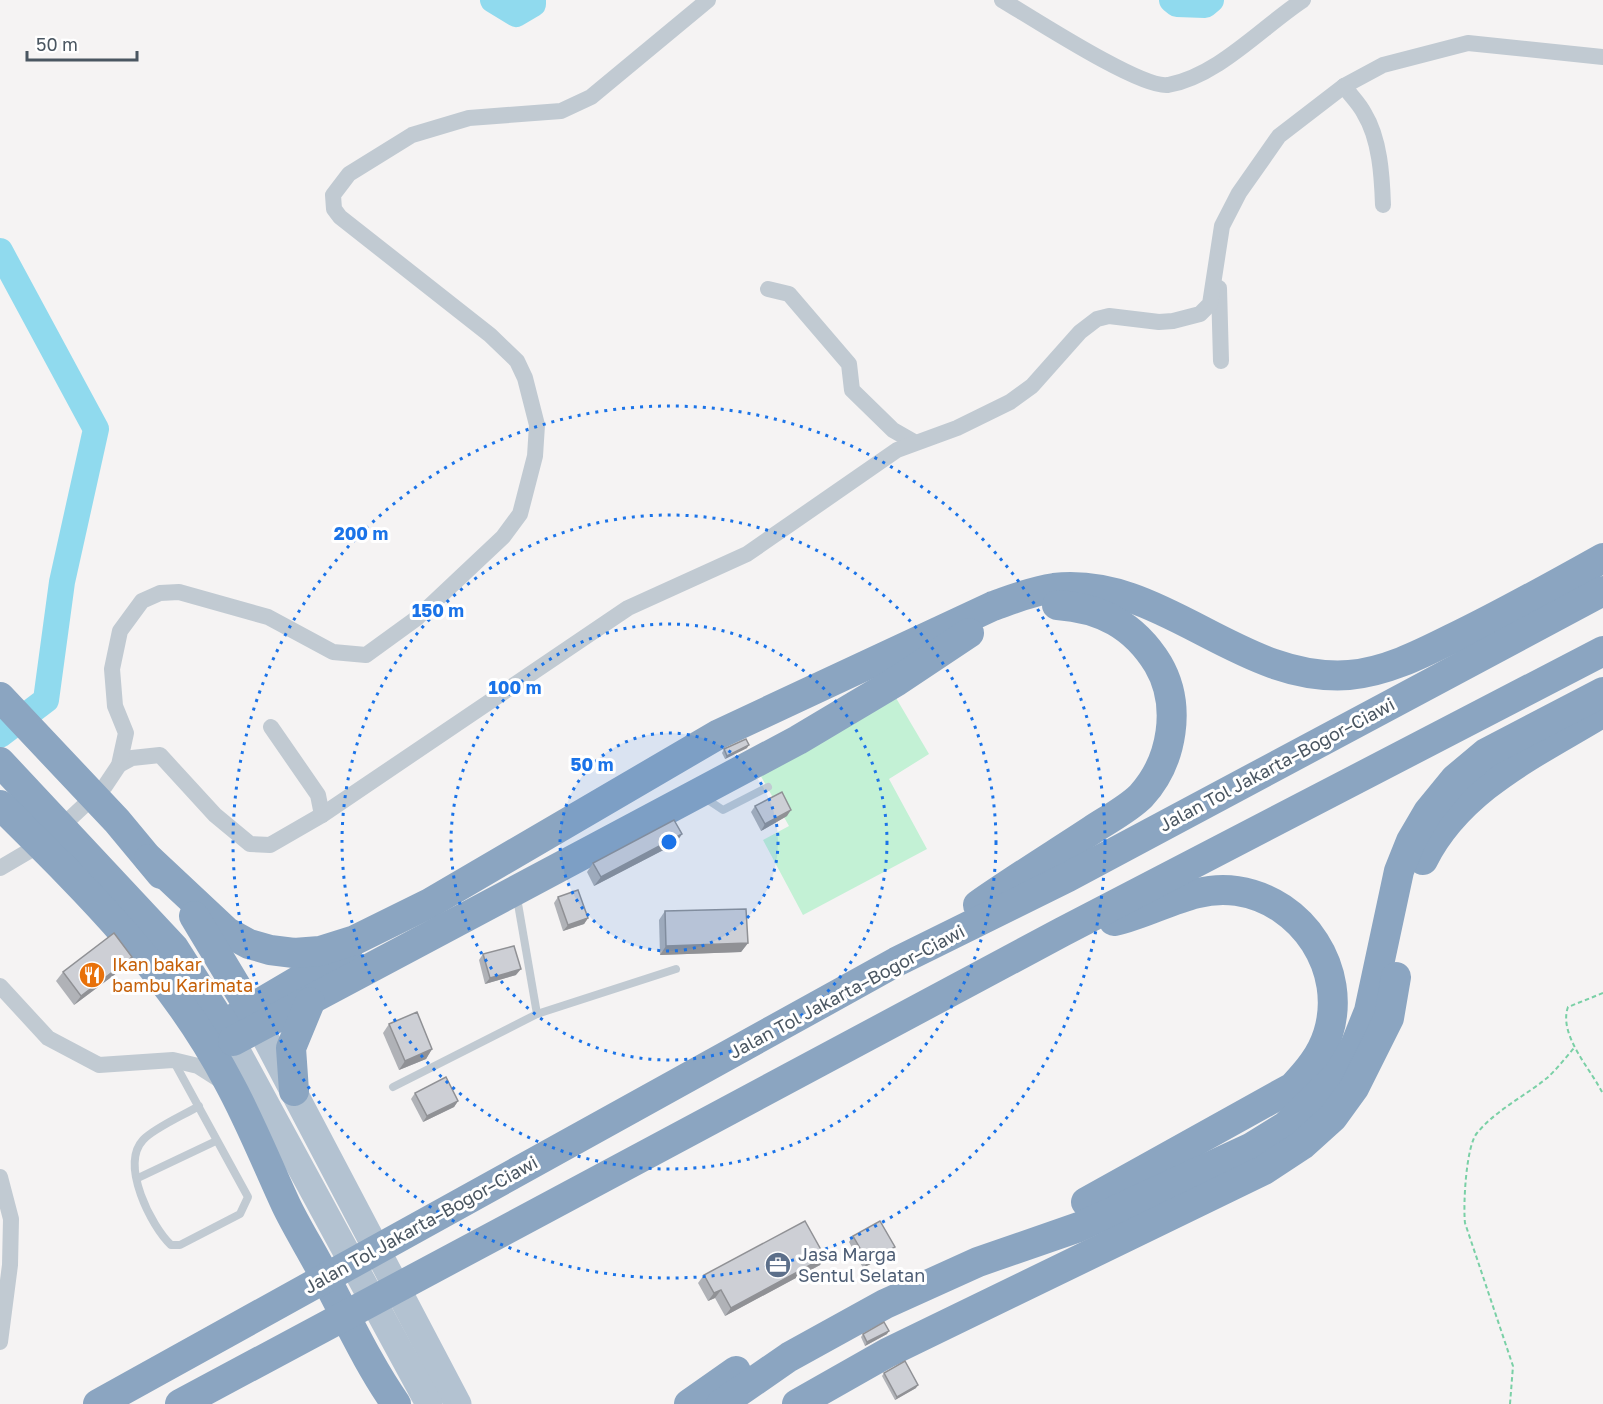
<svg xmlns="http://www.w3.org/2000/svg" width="1603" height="1404" font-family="'Golos Text',sans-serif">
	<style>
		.green { fill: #c3f1d5 }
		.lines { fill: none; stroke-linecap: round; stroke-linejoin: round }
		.river { stroke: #90daee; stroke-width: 26 }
		.path { stroke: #7ad0a6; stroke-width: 2; stroke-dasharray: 4.5 3; stroke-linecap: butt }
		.service { stroke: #c1cad2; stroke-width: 8 }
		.minor { stroke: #c1cad2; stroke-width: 16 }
		.primary { stroke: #b3c2d1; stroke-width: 27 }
		.motorway { stroke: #8ba5c1; stroke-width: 30 }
		.wall { fill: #b0b2b7 }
		.shaded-wall { fill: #909195 }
		.building { fill: #cdcfd5; stroke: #909195; stroke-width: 1.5 }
		.ring { fill: none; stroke: #1a73e8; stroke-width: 3; stroke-dasharray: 3 6 }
		.labels { text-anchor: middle; stroke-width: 6; stroke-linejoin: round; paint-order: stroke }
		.street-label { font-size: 18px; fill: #4a5661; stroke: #fff }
		.food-label { font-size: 18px; fill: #c56008; stroke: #fff; text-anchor: start }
		.service-label { font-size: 18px; fill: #4e5e75; stroke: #fff; text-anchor: start }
		.centre { fill: #1a73e8; stroke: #fff; stroke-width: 3 }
		.ring-label { font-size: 18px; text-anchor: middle; font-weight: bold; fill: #1a73e8; stroke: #fff; stroke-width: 6; stroke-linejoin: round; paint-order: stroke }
	</style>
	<rect width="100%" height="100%" fill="#f5f3f3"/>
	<!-- green -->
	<polygon class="green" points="889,686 929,754 889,779 927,849 803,915 763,840 789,826 754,764"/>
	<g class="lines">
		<!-- river -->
		<g class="river">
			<polyline points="493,0 516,14 533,4 533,0"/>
			<polyline points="1172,0 1177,4 1205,5 1211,0"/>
			<polyline points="0,251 96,429 62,582 46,700 0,735"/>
		</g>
		<!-- path -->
		<g class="path">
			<path d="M1603 993 1568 1007C1558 1035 1591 1069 1603 1094"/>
			<path d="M1510 1404 1513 1366 1465 1223C1463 1205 1466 1146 1477 1133 1496 1110 1525 1096 1547 1078 1557 1069 1566 1057 1575 1047"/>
		</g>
		<!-- service -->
		<g class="service">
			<polyline points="705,794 711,802 723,810 768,787"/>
			<polyline points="517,898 537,1014"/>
			<path d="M173 1060C198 1106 223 1151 248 1197L240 1214 180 1245H171C151 1226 120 1165 143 1140 154 1128 184 1115 199 1106"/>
			<polyline points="393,1087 537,1014 676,969"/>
			<polyline points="138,1178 216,1141"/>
		</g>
		<!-- minor -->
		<g class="minor">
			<path d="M1002 0C1031 17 1141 89 1168 85 1218 76 1262 27 1303 0"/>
			<path d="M1344 86C1350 95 1359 103 1364 113 1380 139 1382 176 1383 205"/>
			<polyline points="1219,288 1221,361"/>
			<polyline points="768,289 789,294 849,364 852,390 893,430 914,442"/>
			<polyline points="271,727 318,795 322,815"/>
			<polyline points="119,765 132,758 160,755 215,815 250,844 270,845 322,815 628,608 747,554 897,450 957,428 1010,402 1032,386 1080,332 1097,319 1109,316 1159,322 1173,321 1200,314 1210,304 1222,226 1239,193 1279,136 1344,86 1383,65 1468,43 1603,57"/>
			<polyline points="0,868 46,841 105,786 119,765 126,733 115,706 112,669 120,631 142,601 160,593 179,592 268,617 333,652 366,655 417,618 503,537 520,514 535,456 537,425 525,378 517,361 490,335 340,217 334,209 333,195 349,174 412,135 469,118 561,111 591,97 708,0"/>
			<polyline points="0,986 48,1038 99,1065 173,1060 198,1066 223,1082"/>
			<polyline points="0,1177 11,1219 10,1265 0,1342"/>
		</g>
		<!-- primary -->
		<g class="primary">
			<polyline points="250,1009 458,1404"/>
			<polyline points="223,1025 429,1404"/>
		</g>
		<!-- motorway -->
		<g class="motorway">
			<polyline points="0,697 117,821 161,874"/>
			<polyline points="0,762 174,948 223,1025 347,952"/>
			<path d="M0 805C85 889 172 974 228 1081 250 1121 267 1164 286 1205 298 1230 313 1253 325 1277 348 1320 368 1364 396 1404"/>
			<path d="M149 859 227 932 249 944 270 950 294 953 320 951 355 940 430 903 719 734 993 606C1013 599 1032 591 1054 588 1162 576 1239 683 1349 675 1385 672 1419 655 1451 639 1503 614 1553 586 1603 558"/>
			<path d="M1423 860C1459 788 1534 754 1600 714"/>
			<path d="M978 905C1015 879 1054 855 1092 830 1107 820 1128 809 1141 796 1173 761 1182 705 1158 664 1134 625 1101 608 1057 605"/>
			<polyline points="194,916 250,1009"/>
			<polyline points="233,1041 798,740 897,681 969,633"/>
			<polyline points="294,1091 291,1048 310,1002"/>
			<path d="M1086 1202 1293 1087C1308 1071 1321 1056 1328 1034 1348 970 1303 901 1237 891 1193 884 1156 912 1114 921"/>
			<polyline points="98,1404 896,962 1068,877 1603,591"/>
			<polyline points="180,1404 1062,932 1603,651"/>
			<polyline points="689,1404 736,1371"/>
			<polyline points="721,1404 789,1357 885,1304 978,1262 1079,1227 1252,1147 1286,1126 1338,1075 1355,1046 1369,1011 1399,871 1411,841 1428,812 1455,779 1486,753 1603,692"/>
			<polyline points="797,1404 887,1353 1264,1170 1302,1145 1333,1117 1354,1088 1389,1018 1396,977"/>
		</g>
	</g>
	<!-- wall -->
	<g class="wall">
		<polygon points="747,748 725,759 722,753 724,749"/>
		<polygon points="755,806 787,816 761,831 751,812"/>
		<polygon points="682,834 675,844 594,886 587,872 593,863"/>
		<polygon points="558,897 588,918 584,924 563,931 554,903"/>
		<polygon points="665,911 748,943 741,952 660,955 659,920"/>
		<polygon points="483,954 516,975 485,984 479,960"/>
		<polygon points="132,957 126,966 74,1005 56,981 63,972"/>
		<polygon points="389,1024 432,1049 426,1059 399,1070 383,1033"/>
		<polygon points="415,1093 458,1101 454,1107 423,1122 411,1099"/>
		<polygon points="853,1236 895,1247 891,1253 863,1268 849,1242"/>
		<polygon points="825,1257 820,1265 725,1316 715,1298 708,1301 698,1283 704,1275"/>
		<polygon points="863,1334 887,1334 865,1346 861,1337"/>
		<polygon points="884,1373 916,1388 895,1400 882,1376"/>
	</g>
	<!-- shaded-wall -->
	<g class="shaded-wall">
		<polygon points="749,745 747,748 725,759 727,756"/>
		<polygon points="791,810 787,816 761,831 765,824"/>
		<polygon points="682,834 675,844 594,886 601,877"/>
		<polygon points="588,918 584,924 563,931 568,925"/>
		<polygon points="748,943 741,952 660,955 666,946"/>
		<polygon points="132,957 126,966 74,1005 81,996"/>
		<polygon points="521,969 516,975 485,984 490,978"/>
		<polygon points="432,1049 426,1059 399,1070 405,1061"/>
		<polygon points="458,1101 454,1107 423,1122 427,1116"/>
		<polygon points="895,1247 891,1253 863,1268 868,1262"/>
		<polygon points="825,1257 820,1265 725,1316 731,1308"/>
		<polygon points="721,1290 715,1298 708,1301 714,1293"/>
		<polygon points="889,1331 887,1334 865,1346 867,1342"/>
		<polygon points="918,1385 916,1388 895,1400 897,1397"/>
	</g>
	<!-- building -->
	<g class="building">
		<polygon points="746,739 749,745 727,756 724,749"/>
		<polygon points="782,792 791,810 765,824 755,806"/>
		<polygon points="674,820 682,834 601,877 593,863"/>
		<polygon points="578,890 588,918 568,925 558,897"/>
		<polygon points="746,909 748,943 666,946 665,911"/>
		<polygon points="114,933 132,957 81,996 63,972"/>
		<polygon points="514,946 521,969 490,978 483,954"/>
		<polygon points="417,1012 432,1049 405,1061 389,1024"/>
		<polygon points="446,1077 458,1101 427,1116 415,1093"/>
		<polygon points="805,1221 825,1257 731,1308 721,1290 714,1293 704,1275"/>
		<polygon points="880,1221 895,1247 868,1262 853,1236"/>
		<polygon points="884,1322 889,1331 867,1342 863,1334"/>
		<polygon points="905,1361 918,1385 897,1397 884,1373"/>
	</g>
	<!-- distance rings -->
	<circle cx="669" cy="842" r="109" fill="#1a73e8" fill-opacity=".12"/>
	<g class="ring">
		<circle cx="669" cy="842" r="109"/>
		<circle cx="669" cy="842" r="218"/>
		<circle cx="669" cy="842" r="327"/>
		<circle cx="669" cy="842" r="436"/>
	</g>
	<!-- icons -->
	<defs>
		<symbol id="restaurant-disc" viewBox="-11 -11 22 22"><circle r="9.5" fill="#e8710a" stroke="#fff"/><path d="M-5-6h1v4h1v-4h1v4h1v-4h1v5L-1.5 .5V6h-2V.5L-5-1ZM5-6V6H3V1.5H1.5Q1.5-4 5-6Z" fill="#fff"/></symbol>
		<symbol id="office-disc" viewBox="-11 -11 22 22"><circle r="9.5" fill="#5c6f8a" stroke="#fff"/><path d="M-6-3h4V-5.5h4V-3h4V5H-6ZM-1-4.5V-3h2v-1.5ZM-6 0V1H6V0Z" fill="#fff"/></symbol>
	</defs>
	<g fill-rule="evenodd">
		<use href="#restaurant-disc" x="77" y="960" width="30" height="30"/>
		<use href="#office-disc" x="763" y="1250" width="30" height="30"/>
	</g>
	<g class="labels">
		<!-- street labels -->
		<g class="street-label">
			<text transform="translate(1277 765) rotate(-28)" y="6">Jalan Tol Jakarta–Bogor–Ciawi</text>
			<text transform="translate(847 992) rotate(-28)" y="6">Jalan Tol Jakarta–Bogor–Ciawi</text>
			<text transform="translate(421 1225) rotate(-29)" y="6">Jalan Tol Jakarta–Bogor–Ciawi</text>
		</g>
		<!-- food labels -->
		<g class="food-label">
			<text x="112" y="971">Ikan bakar<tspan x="112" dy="21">bambu Karimata</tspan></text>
		</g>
		<!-- service labels -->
		<g class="service-label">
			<text x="798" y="1261">Jasa Marga<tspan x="798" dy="21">Sentul Selatan</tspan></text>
		</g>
	</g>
	<circle cx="669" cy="842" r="9" class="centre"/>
	<g class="ring-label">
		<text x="361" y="540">200 m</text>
		<text x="438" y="617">150 m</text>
		<text x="515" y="694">100 m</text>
		<text x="592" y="771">50 m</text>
	</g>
	<!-- scale -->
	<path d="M27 51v9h110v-9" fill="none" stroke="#4a5661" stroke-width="3"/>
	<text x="36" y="51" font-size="18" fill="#4a5661" stroke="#ffffff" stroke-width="4.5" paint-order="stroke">50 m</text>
</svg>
